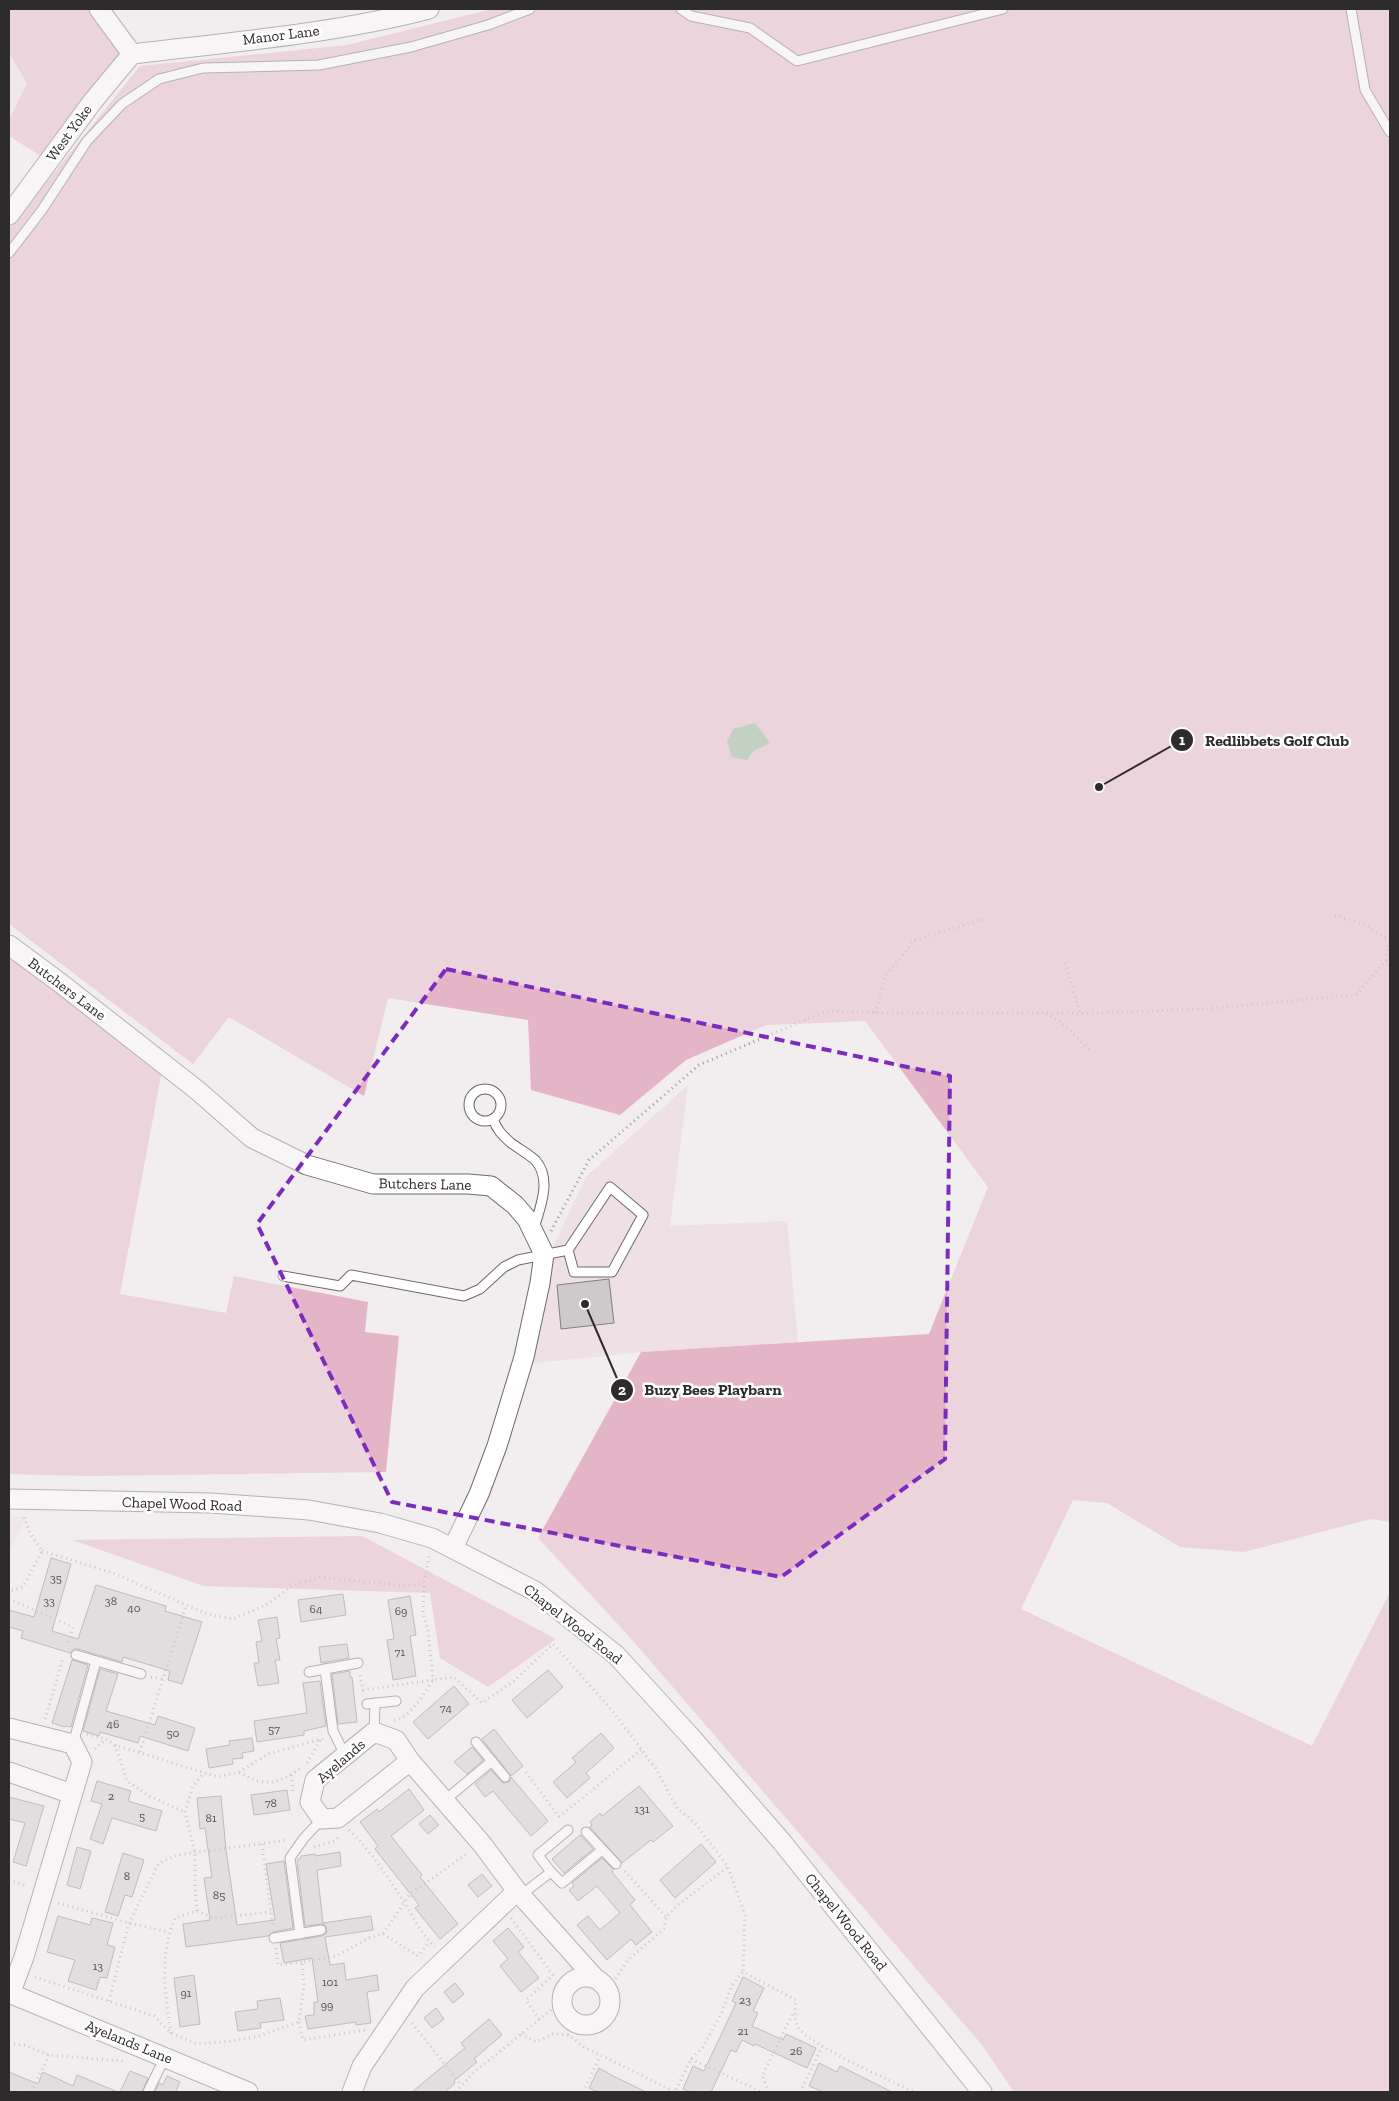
<svg xmlns="http://www.w3.org/2000/svg" width="1399" height="2101" font-family="'Zilla Slab',serif">
	<style>
		.built { fill: #eee0e5 }
		.green { fill: #e4b5c7; fill-rule: evenodd }
		.water { fill: #88af8c }
		.building { fill: #cec9cb; stroke: #837e80 }
		.lines { fill: none; stroke-linecap: round; stroke-linejoin: round }
		.lane-casing { stroke: #6e6a6b; stroke-width: 11 }
		.street-casing { stroke: #6e6a6b; stroke-width: 21 }
		.path { stroke: #9e9b9c; stroke-width: 3; stroke-dasharray: 1 4; stroke-linecap: butt }
		.lane { stroke: #fff; stroke-width: 9 }
		.street { stroke: #fff; stroke-width: 19 }
		.marked { fill: none; stroke: #7b2cbf; stroke-width: 4; stroke-dasharray: 10 6; stroke-linejoin: round }
		.labels { text-anchor: middle; stroke-width: 5; stroke-linejoin: round; paint-order: stroke }
		.number-label { font-size: 12px; fill: #555253 }
		.street-label { font-size: 15px; fill: #2d2b2b; stroke: #fff }
		.leader { fill: none; stroke: #2d2b2b; stroke-width: 2 }
		.callout-dot { fill: #2d2b2b; stroke: #fff; stroke-width: 2 }
		.mark-label { font-size: 15px; text-anchor: middle; font-weight: bold; fill: #fff }
		.callout-label { font-size: 16px; text-anchor: middle; font-weight: bold; fill: #2d2b2b; stroke: #fff; stroke-width: 5; stroke-linejoin: round; paint-order: stroke }
	</style>
	<rect width="100%" height="100%" fill="#f2edef"/>
	<!-- built -->
	<g class="built">
		<polygon points="9,53 27,83 9,120"/>
		<polygon points="688,1085 670,1226 787,1221 798,1342 641,1352 528,1364 553,1247 586,1177"/>
		<polygon points="9,1516 27,1517 9,1552"/>
	</g>
	<!-- green -->
	<g class="green">
		<polygon points="9,9 91,9 115,38 122,57 41,156 9,136 9,120 27,83 9,53"/>
		<path d="M492 9H1390V1522L1371 1519 1244 1552 1180 1547 1107 1503 1073 1500 1021 1609 1312 1746 1390 1592V2092H1014L982 2045 627 1634 538 1538 641 1352 929 1334 988 1187 865 1021 766 1025 686 1060 620 1115 531 1090 528 1020 388 998 364 1096 229 1017 193 1064 9 924V229L140 66 347 45ZM755 723 770 743 754 751Z"/>
		<polygon points="9,958 163,1065 120,1294 226,1313 234,1276 368,1302 365,1332 399,1336 386,1472 88,1476 9,1474"/>
		<polygon points="362,1536 556,1639 488,1687 440,1658 430,1593 204,1586 72,1540"/>
	</g>
	<!-- water -->
	<polygon class="water" points="755,723 770,743 754,751 747,760 732,757 727,741 733,729"/>
	<!-- building -->
	<g class="building">
		<polygon points="609,1279 614,1323 561,1329 557,1285"/>
		<polygon points="51,1558 71,1564 52,1631 78,1639 96,1585 166,1606 165,1611 202,1622 182,1684 168,1680 170,1671 123,1657 122,1662 78,1649 74,1649 70,1653 21,1638 23,1631 9,1627 9,1610 34,1617"/>
		<polygon points="343,1594 346,1615 301,1622 298,1600"/>
		<polygon points="410,1596 416,1635 410,1636 416,1676 393,1680 387,1640 394,1639 388,1600"/>
		<polygon points="277,1617 280,1638 276,1639 280,1660 275,1660 279,1683 258,1686 254,1663 259,1663 256,1642 262,1641 258,1620"/>
		<polygon points="347,1644 349,1658 321,1663 319,1647"/>
		<polygon points="72,1660 88,1665 71,1727 66,1726 65,1727 52,1723"/>
		<polygon points="100,1669 118,1674 106,1711 155,1725 158,1716 195,1728 188,1751 140,1736 138,1743 100,1732 99,1736 83,1731"/>
		<polygon points="548,1670 563,1687 527,1718 512,1700"/>
		<polygon points="350,1671 350,1677 352,1677 357,1722 338,1724 332,1674"/>
		<polygon points="320,1681 326,1726 304,1731 304,1735 257,1742 254,1721 307,1713 303,1683"/>
		<polygon points="454,1686 469,1704 428,1739 413,1722"/>
		<polygon points="494,1729 523,1766 511,1776 482,1739"/>
		<polygon points="601,1733 614,1748 586,1773 590,1778 567,1798 553,1782 576,1762 572,1758"/>
		<polygon points="252,1738 254,1751 242,1753 243,1758 232,1759 233,1764 209,1768 206,1749 230,1745 229,1741"/>
		<polygon points="472,1747 483,1760 467,1774 454,1762"/>
		<polygon points="491,1770 503,1783 509,1782 511,1777 548,1821 531,1836 493,1791 485,1797 475,1784"/>
		<polygon points="97,1781 131,1791 128,1801 162,1811 156,1831 112,1818 103,1844 90,1839 102,1804 91,1801"/>
		<polygon points="639,1786 673,1826 653,1842 651,1840 622,1863 590,1827 592,1825 590,1822 600,1813 602,1816"/>
		<polygon points="409,1789 424,1810 391,1836 422,1875 420,1877 458,1924 440,1939 415,1908 419,1905 375,1849 378,1846 360,1822 377,1809 379,1812"/>
		<polygon points="287,1790 290,1810 254,1815 251,1795"/>
		<polygon points="221,1796 226,1850 237,1925 275,1920 266,1864 284,1861 293,1928 273,1932 268,1936 186,1947 183,1924 210,1920 204,1878 212,1877 205,1828 200,1829 197,1798"/>
		<polygon points="9,1797 44,1806 26,1866 13,1862 25,1823 9,1819"/>
		<polygon points="430,1815 439,1825 428,1834 419,1824"/>
		<polygon points="580,1835 593,1849 564,1873 552,1859"/>
		<polygon points="701,1844 716,1862 675,1898 660,1880"/>
		<polygon points="77,1847 91,1851 80,1889 67,1885"/>
		<polygon points="340,1852 341,1866 317,1870 323,1923 371,1916 373,1930 325,1937 330,1965 344,1963 346,1980 377,1975 379,1990 367,1992 371,2023 356,2025 356,2022 308,2029 305,2016 314,2015 314,2002 318,2002 312,1958 284,1963 280,1943 322,1936 327,1933 326,1926 323,1924 305,1926 297,1860 301,1858 301,1856 315,1854 315,1856"/>
		<polygon points="123,1853 144,1860 132,1897 125,1895 118,1916 105,1912"/>
		<polygon points="602,1858 614,1870 612,1872 635,1900 630,1905 652,1932 636,1945 631,1939 607,1960 577,1925 588,1916 600,1930 620,1913 597,1886 578,1901 569,1890 574,1886 572,1883"/>
		<polygon points="482,1874 492,1886 478,1897 468,1885"/>
		<polygon points="58,1916 90,1925 92,1918 113,1923 107,1945 115,1947 107,1978 100,1977 96,1990 68,1981 75,1960 47,1952"/>
		<polygon points="508,1928 524,1947 518,1952 539,1978 521,1992 500,1966 508,1959 493,1941"/>
		<polygon points="194,1975 200,2024 180,2027 174,1978"/>
		<polygon points="743,1977 764,1988 753,2011 758,2013 752,2026 783,2040 786,2034 816,2048 807,2068 755,2044 754,2046 742,2040 736,2052 731,2050 711,2092 691,2092 683,2089 693,2066 704,2071 736,2003 732,2001"/>
		<polygon points="455,1983 464,1994 453,2003 444,1992"/>
		<polygon points="280,1998 284,2020 260,2023 261,2028 238,2031 235,2012 258,2009 257,2001"/>
		<polygon points="436,2008 444,2019 432,2028 424,2018"/>
		<polygon points="489,2019 502,2035 474,2059 477,2062 454,2081 455,2083 445,2092 412,2092 465,2048 461,2043"/>
		<polygon points="819,2063 837,2072 840,2066 892,2092 823,2092 809,2086"/>
		<polygon points="599,2068 613,2076 646,2092 598,2092 589,2088"/>
		<polygon points="130,2071 148,2078 142,2092 120,2092"/>
		<polygon points="9,2072 38,2084 43,2072 73,2086 77,2075 118,2092 9,2092"/>
		<polygon points="167,2076 180,2082 176,2091 180,2092 155,2092 159,2083 163,2085"/>
	</g>
	<g class="lines">
		<defs>
			<g id="lane">
				<polyline points="681,9 691,16 750,28 797,61 1003,9"/>
				<polyline points="1351,9 1365,90 1390,132"/>
				<polyline points="9,253 42,210 87,141 122,104 159,79 203,68 319,65 411,47 488,25 530,9"/>
				<circle cx="485" cy="1105" r="16"/>
				<path d="M493 1119C497 1130 502 1135 511 1143 519 1149 529 1154 536 1161 552 1180 540 1208 534 1228"/>
				<polyline points="283,1276 340,1286 351,1275 464,1296 480,1289 504,1267 518,1260 568,1250 610,1187 643,1215 612,1272 574,1272 568,1250"/>
				<polyline points="76,1655 141,1674"/>
				<polyline points="325,1669 333,1731 345,1755"/>
				<polyline points="309,1672 358,1663"/>
				<polyline points="367,1704 396,1701"/>
				<polyline points="374,1732 375,1703"/>
				<polyline points="476,1742 505,1777"/>
				<polyline points="73,1744 96,1661"/>
				<polyline points="445,1800 492,1761"/>
				<polyline points="586,1832 616,1864"/>
				<polyline points="551,1872 538,1855 568,1830"/>
				<polyline points="521,1895 551,1872 562,1883 602,1850"/>
				<polyline points="300,1934 290,1858 304,1838 322,1819"/>
				<polyline points="274,1938 321,1930"/>
				<polyline points="148,2092 165,2057"/>
			</g>
			<g id="street">
				<polyline points="99,9 132,54"/>
				<path d="M132 54C231 42 333 34 429 9"/>
				<polyline points="9,215 93,101 132,54"/>
				<polyline points="9,945 59,982 197,1090 252,1138 307,1165 373,1184 468,1184 491,1186 515,1205 527,1219 544,1254 540,1283 524,1357 497,1446 479,1494 453,1548"/>
				<polyline points="9,1499 211,1503 309,1510 380,1523 432,1538 535,1591 616,1655 690,1736 782,1842 982,2092"/>
				<polyline points="9,1728 73,1744 82,1762 24,1957 10,1994"/>
				<polyline points="9,1772 72,1794"/>
				<polyline points="517,1891 594,1977"/>
				<circle cx="586" cy="2001" r="24"/>
				<polyline points="9,1993 248,2092"/>
				<polyline points="352,2092 362,2066 415,1988 517,1891 482,1844 410,1761 396,1740 374,1732 315,1780 310,1802 322,1819 338,1818 410,1761"/>
			</g>
		</defs>
		<!-- lane casing -->
		<use href="#lane" class="lane-casing"/>
		<!-- street casing -->
		<use href="#street" class="street-casing"/>
		<!-- path -->
		<g class="path">
			<polyline points="1335,915 1365,925 1389,940"/>
			<polyline points="1386,960 1390,966"/>
			<polyline points="1065,963 1080,1013"/>
			<polyline points="875,1013 886,975 915,940 984,919"/>
			<polyline points="1046,1014 1061,1022 1090,1050"/>
			<polyline points="551,1231 589,1160 699,1065 826,1011 886,1013 1095,1013 1203,1009 1356,995 1386,960 1390,936"/>
			<polyline points="42,1551 113,1573 207,1614 233,1619 266,1605 292,1586 320,1577 405,1586 424,1584"/>
			<polyline points="9,1594 10,1591 23,1587 42,1551 30,1533 24,1517"/>
			<polyline points="9,1599 73,1627 67,1645"/>
			<polyline points="360,1675 363,1690 433,1680 428,1630 423,1612 424,1584 429,1556"/>
			<polyline points="151,1677 162,1679"/>
			<polyline points="45,1719 63,1658"/>
			<path d="M394 1720C410 1719 425 1692 433 1680L454 1677 482 1703 514 1681 553 1644 615 1714 656 1769 677 1808 695 1823 728 1867 745 1915 743 1972"/>
			<polyline points="87,1734 105,1739"/>
			<polyline points="115,1745 127,1781 149,1796 185,1812"/>
			<polyline points="95,1749 106,1739 115,1745 218,1777 239,1772 268,1754 321,1739 323,1740"/>
			<polyline points="140,1752 186,1606"/>
			<polyline points="307,1763 320,1740"/>
			<path d="M239 1772C265 1788 277 1784 301 1768"/>
			<polyline points="526,1772 559,1817"/>
			<polyline points="291,1775 293,1791"/>
			<polyline points="559,1817 641,1750"/>
			<path d="M349 1830C371 1851 387 1876 404 1902 414 1917 421 1935 435 1947"/>
			<polyline points="262,1844 273,1927"/>
			<polyline points="314,1847 335,1841 340,1836"/>
			<polyline points="625,1871 666,1917"/>
			<polyline points="9,1880 27,1886"/>
			<polyline points="58,1903 129,1923 169,1932"/>
			<polyline points="197,1911 213,1918 271,1912"/>
			<polyline points="511,1918 553,1975 526,2000 539,2019"/>
			<polyline points="383,1934 418,1956 429,1942"/>
			<polyline points="276,1948 278,1965 302,1962"/>
			<polyline points="35,1977 154,2016 171,2033 197,2044 233,2041 259,2036 299,2022 304,1985 302,1962 336,1956 369,1938 383,1934 410,1894 468,1853"/>
			<polyline points="610,1987 627,1961 665,1928 666,1917 679,1904 728,1867"/>
			<polyline points="109,2001 129,1923 159,1863 177,1855 288,1840"/>
			<polyline points="299,2022 303,2040 365,2030"/>
			<polyline points="412,2023 461,2085"/>
			<path d="M171 2033C165 1994 159 1955 175 1918L197 1911 195 1883V1853L185 1812 193 1786 204 1773"/>
			<path d="M521 2034 536 2042 553 2034 568 2035 584 2047 675 2092 691 2059 703 2047 722 2012 732 1985 743 1972 796 2000C795 2009 794 2020 798 2027 808 2045 892 2081 914 2092"/>
			<polyline points="568,2035 577,2024"/>
			<polyline points="9,2044 25,2045 49,2055 123,2061"/>
			<polyline points="691,2059 762,2092"/>
			<polyline points="31,2092 49,2055"/>
			<polyline points="456,2092 472,2074 562,2001"/>
			<polyline points="583,2092 600,2056"/>
			<polyline points="769,2092 762,2076 794,2011"/>
			<polyline points="800,2092 822,2047"/>
		</g>
		<!-- lane -->
		<use href="#lane" class="lane"/>
		<!-- street -->
		<use href="#street" class="street"/>
	</g>
	<!-- marked area -->
	<path d="M0 0H1399V2101H0ZM446 969 950 1076 945 1459 781 1577 392 1502 257 1224Z" fill="#f2edef" fill-opacity=".55" fill-rule="evenodd"/>
	<path class="marked" d="M446 969 950 1076 945 1459 781 1577 392 1502 257 1224Z"/>
	<g class="labels">
		<!-- number labels -->
		<g class="number-label">
			<text x="56" y="1582">35</text>
			<text x="49" y="1605">33</text>
			<text x="111" y="1605">38</text>
			<text x="134" y="1612">40</text>
			<text x="316" y="1613">64</text>
			<text x="401" y="1615">69</text>
			<text x="400" y="1656">71</text>
			<text x="446" y="1712">74</text>
			<text x="113" y="1728">46</text>
			<text x="274" y="1733">57</text>
			<text x="173" y="1737">50</text>
			<text x="111" y="1800">2</text>
			<text x="271" y="1807">78</text>
			<text x="642" y="1813">131</text>
			<text x="142" y="1820">5</text>
			<text x="211" y="1822">81</text>
			<text x="127" y="1880">8</text>
			<text x="219" y="1899">85</text>
			<text x="98" y="1970">13</text>
			<text x="330" y="1986">101</text>
			<text x="186" y="1997">91</text>
			<text x="745" y="2004">23</text>
			<text x="327" y="2009">99</text>
			<text x="743" y="2035">21</text>
			<text x="796" y="2055">26</text>
		</g>
		<!-- street labels -->
		<g class="street-label">
			<text transform="translate(281 35) rotate(-7)" y="5">Manor Lane</text>
			<text transform="translate(69 133) rotate(-54)" y="5">West Yoke</text>
			<text transform="translate(67 989) rotate(37)" y="5">Butchers Lane</text>
			<text transform="translate(425 1184) rotate(1)" y="5">Butchers Lane</text>
			<text transform="translate(182 1504) rotate(2)" y="5">Chapel Wood Road</text>
			<text transform="translate(573 1624) rotate(38)" y="5">Chapel Wood Road</text>
			<text transform="translate(341 1761) rotate(-41)" y="5">Ayelands</text>
			<text transform="translate(846 1922) rotate(51)" y="5">Chapel Wood Road</text>
			<text transform="translate(129 2042) rotate(22)" y="5">Ayelands Lane</text>
		</g>
	</g>
	<!-- callouts -->
	<path class="leader" d="M1099 787L1182 740M585 1304L622 1390"/>
	<g class="callout-dot">
		<circle cx="1099" cy="787" r="5"/>
		<circle cx="585" cy="1304" r="5"/>
		<circle cx="1182" cy="740" r="12"/>
		<circle cx="622" cy="1390" r="12"/>
	</g>
	<g class="mark-label">
		<text x="1182" y="745">1</text>
		<text x="622" y="1395">2</text>
	</g>
	<g class="callout-label">
		<text x="1277" y="746">Redlibbets Golf Club</text>
		<text x="713" y="1395">Buzy Bees Playbarn</text>
	</g>
	<!-- border -->
	<rect width="1399" height="2101" fill="none" stroke="#2d2b2b" stroke-width="20"/>
</svg>
